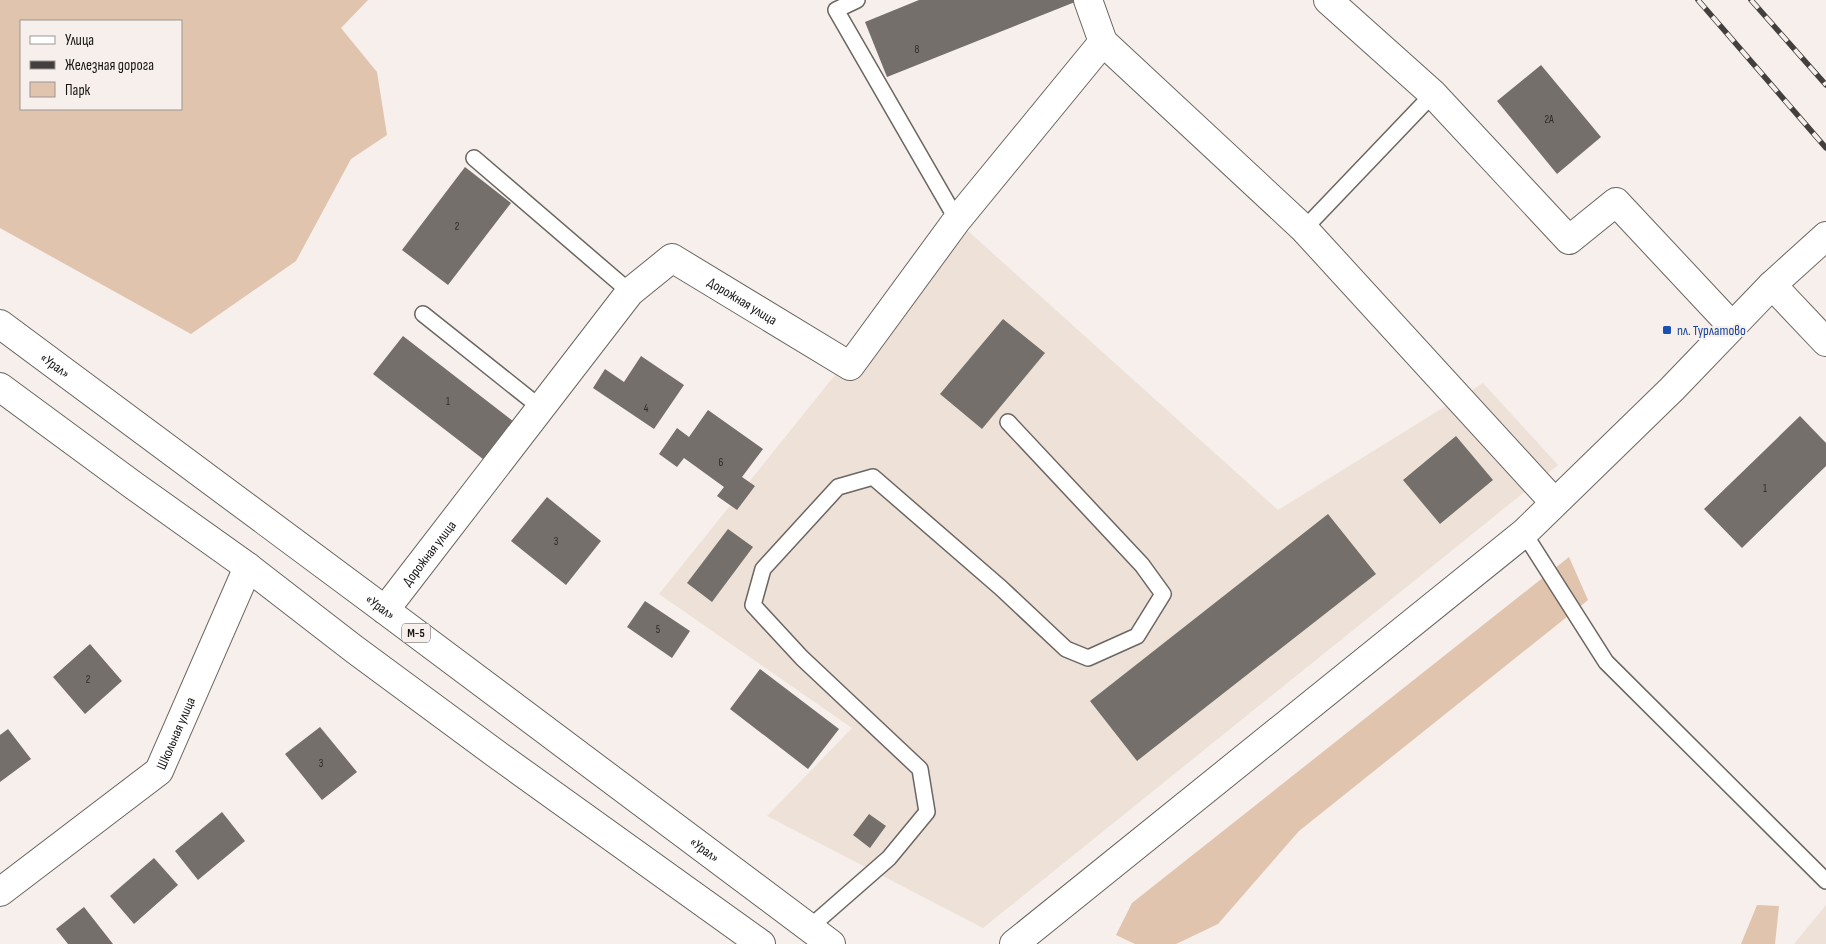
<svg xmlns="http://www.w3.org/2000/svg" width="1826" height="944" font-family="'Sofia Sans Condensed',sans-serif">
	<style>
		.built { fill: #eee2d8 }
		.green { fill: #e1c4ad; fill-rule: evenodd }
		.building { fill: #746f6b }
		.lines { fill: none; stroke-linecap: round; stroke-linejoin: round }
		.lane-casing { stroke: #6b6662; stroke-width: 18 }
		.street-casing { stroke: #6b6662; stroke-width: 30 }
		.highway-casing { stroke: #6b6662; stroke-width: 30 }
		.lane { stroke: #fff; stroke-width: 15 }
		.street { stroke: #fff; stroke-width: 28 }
		.highway { stroke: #fff; stroke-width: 28 }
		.rail-casing { stroke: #423f3e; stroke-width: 5.5 }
		.rail { stroke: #f6efeb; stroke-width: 4; stroke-dasharray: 11; stroke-linecap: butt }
		.transit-dot { fill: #1a4fb4; stroke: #f6efeb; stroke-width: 2 }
		.labels { text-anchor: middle; stroke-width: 4; stroke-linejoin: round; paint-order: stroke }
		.number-label { font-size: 11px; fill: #2e2b29 }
		.shield { fill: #f6efeb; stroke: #595654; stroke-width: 1 }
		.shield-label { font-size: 12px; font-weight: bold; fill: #161413 }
		.street-label { font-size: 14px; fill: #161413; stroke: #f6efeb }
		.transit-label { font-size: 14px; fill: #164399; stroke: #f6efeb; text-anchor: start }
	</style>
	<rect width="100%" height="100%" fill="#f6efeb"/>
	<!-- built -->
	<g class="built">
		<polygon points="958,222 1278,510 1483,383 1558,465 983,928 767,816 852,728 659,594"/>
		<polygon points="1826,905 1826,944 1794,944"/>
	</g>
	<!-- green -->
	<g class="green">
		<path d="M0 0H368L341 28 377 72 387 135 351 159 296 261 191 334 0 228ZM181 21V109H21V21Z"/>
		<polygon points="1569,557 1588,600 1299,831 1218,924 1176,944 1135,944 1116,935 1132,903"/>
		<polygon points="1757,905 1779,906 1775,944 1741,944"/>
	</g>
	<!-- building -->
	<g class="building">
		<polygon points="919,0 1080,0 887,77 865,22"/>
		<polygon points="1541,65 1601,137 1557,174 1497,101"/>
		<polygon points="465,167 511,203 448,285 402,250"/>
		<polygon points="1003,319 1045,353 982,429 940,394"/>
		<polygon points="403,336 522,428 492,466 373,374"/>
		<polygon points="641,356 684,385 654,429 593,388 605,369 624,382"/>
		<polygon points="708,410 763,449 742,477 755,486 737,510 717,496 724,487 684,458 677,467 659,454 677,428 689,437"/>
		<polygon points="1800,416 1826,443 1826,466 1742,548 1704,509"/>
		<polygon points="1456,436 1493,480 1440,524 1403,480"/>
		<polygon points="547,497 601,541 566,585 511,541"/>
		<polygon points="1328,514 1376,574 1137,761 1090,701"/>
		<polygon points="728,529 753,547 712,602 687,583"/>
		<polygon points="645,601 690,631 672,658 627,627"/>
		<polygon points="90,644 122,681 85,714 53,677"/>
		<polygon points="760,669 839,729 808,769 730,709"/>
		<polygon points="320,727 357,772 322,800 285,754"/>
		<polygon points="8,729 31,759 0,782 0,735"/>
		<polygon points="222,812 245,841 198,880 175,851"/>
		<polygon points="869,814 886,826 870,848 853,835"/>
		<polygon points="154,858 178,885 134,924 110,896"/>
		<polygon points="84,907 113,944 68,944 56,929"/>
	</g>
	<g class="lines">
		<defs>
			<g id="lane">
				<polyline points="857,0 836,10 957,220"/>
				<polyline points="474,158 630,292"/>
				<polyline points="1304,229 1433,94"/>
				<polyline points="423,314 541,408"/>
				<polyline points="1524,533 1606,662 1826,881"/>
				<polyline points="809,928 889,858 927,812 920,769 802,658 753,605 763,569 838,487 873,477 1001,588 1066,649 1088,658 1137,636 1163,594 1142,565 1008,422"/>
			</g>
			<g id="street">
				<polyline points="1088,0 1103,42 1304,229 1554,502"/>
				<polyline points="1328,0 1433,94 1569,240 1616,202 1732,326"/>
				<polyline points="1772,285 1826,342"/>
				<path id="s1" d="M385 610 630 292 672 258 850 366 957 220 1103 42"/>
				<path id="s2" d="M0 892 159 771 248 567"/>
				<polyline points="1014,944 1524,533 1672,389 1772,285 1826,236"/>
			</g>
			<g id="highway">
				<path id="s3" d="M0 324 385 610 831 944"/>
				<polyline points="0,387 133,485 248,567 354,649 499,756 761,944"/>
			</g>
		</defs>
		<!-- lane casing -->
		<use href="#lane" class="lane-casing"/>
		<!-- street casing -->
		<use href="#street" class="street-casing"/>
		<!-- highway casing -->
		<use href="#highway" class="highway-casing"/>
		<!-- lane -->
		<use href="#lane" class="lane"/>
		<!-- street -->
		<use href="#street" class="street"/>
		<!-- highway -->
		<use href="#highway" class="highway"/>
		<defs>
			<g id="rail">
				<polyline points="1698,0 1826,148"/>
				<polyline points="1751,0 1826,85"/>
			</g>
		</defs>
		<!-- rail casing -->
		<use href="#rail" class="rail-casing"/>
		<!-- rail -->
		<use href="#rail" class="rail"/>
	</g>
	<!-- markers -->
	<rect class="transit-dot" x="1662" y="325" width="10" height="10" rx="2.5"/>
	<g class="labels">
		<!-- number labels -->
		<g class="number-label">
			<text x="917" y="53">8</text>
			<text x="1549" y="123">2А</text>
			<text x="457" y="230">2</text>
			<text x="448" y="405">1</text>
			<text x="646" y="412">4</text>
			<text x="721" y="466">6</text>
			<text x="1765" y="492">1</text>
			<text x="556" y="545">3</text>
			<text x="658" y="633">5</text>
			<text x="88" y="683">2</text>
			<text x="321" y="767">3</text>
		</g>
		<!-- shield labels -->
		<rect class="shield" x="402" y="623.5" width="28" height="19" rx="4"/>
		<g class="shield-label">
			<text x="416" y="637">М-5</text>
		</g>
		<!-- street labels -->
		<g class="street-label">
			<text dy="5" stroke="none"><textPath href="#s1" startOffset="538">Дорожная улица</textPath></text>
			<text dy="5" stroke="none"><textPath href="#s3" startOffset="69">«Урал»</textPath></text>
			<text dy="5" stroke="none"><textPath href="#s1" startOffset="72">Дорожная улица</textPath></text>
			<text dy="5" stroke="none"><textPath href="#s3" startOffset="474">«Урал»</textPath></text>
			<text dy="5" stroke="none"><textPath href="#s2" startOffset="241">Школьная улица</textPath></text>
			<text dy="5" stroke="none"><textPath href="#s3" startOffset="879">«Урал»</textPath></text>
		</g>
		<!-- transit labels -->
		<g class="transit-label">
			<text x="1677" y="335">пл. Турлатово</text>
		</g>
	</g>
	<!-- legend -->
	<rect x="20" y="20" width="162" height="90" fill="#f6efeb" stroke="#9c9795"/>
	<rect x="30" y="36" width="25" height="8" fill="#ffffff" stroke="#9c9795"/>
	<text x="65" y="45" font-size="15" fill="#161413">Улица</text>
	<rect x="30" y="61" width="25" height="8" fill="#423f3e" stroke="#9c9795"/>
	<text x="65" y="70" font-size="15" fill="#161413">Железная дорога</text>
	<rect x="30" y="82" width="25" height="15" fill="#e1c4ad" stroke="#9c9795"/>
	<text x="65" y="95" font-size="15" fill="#161413">Парк</text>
</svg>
